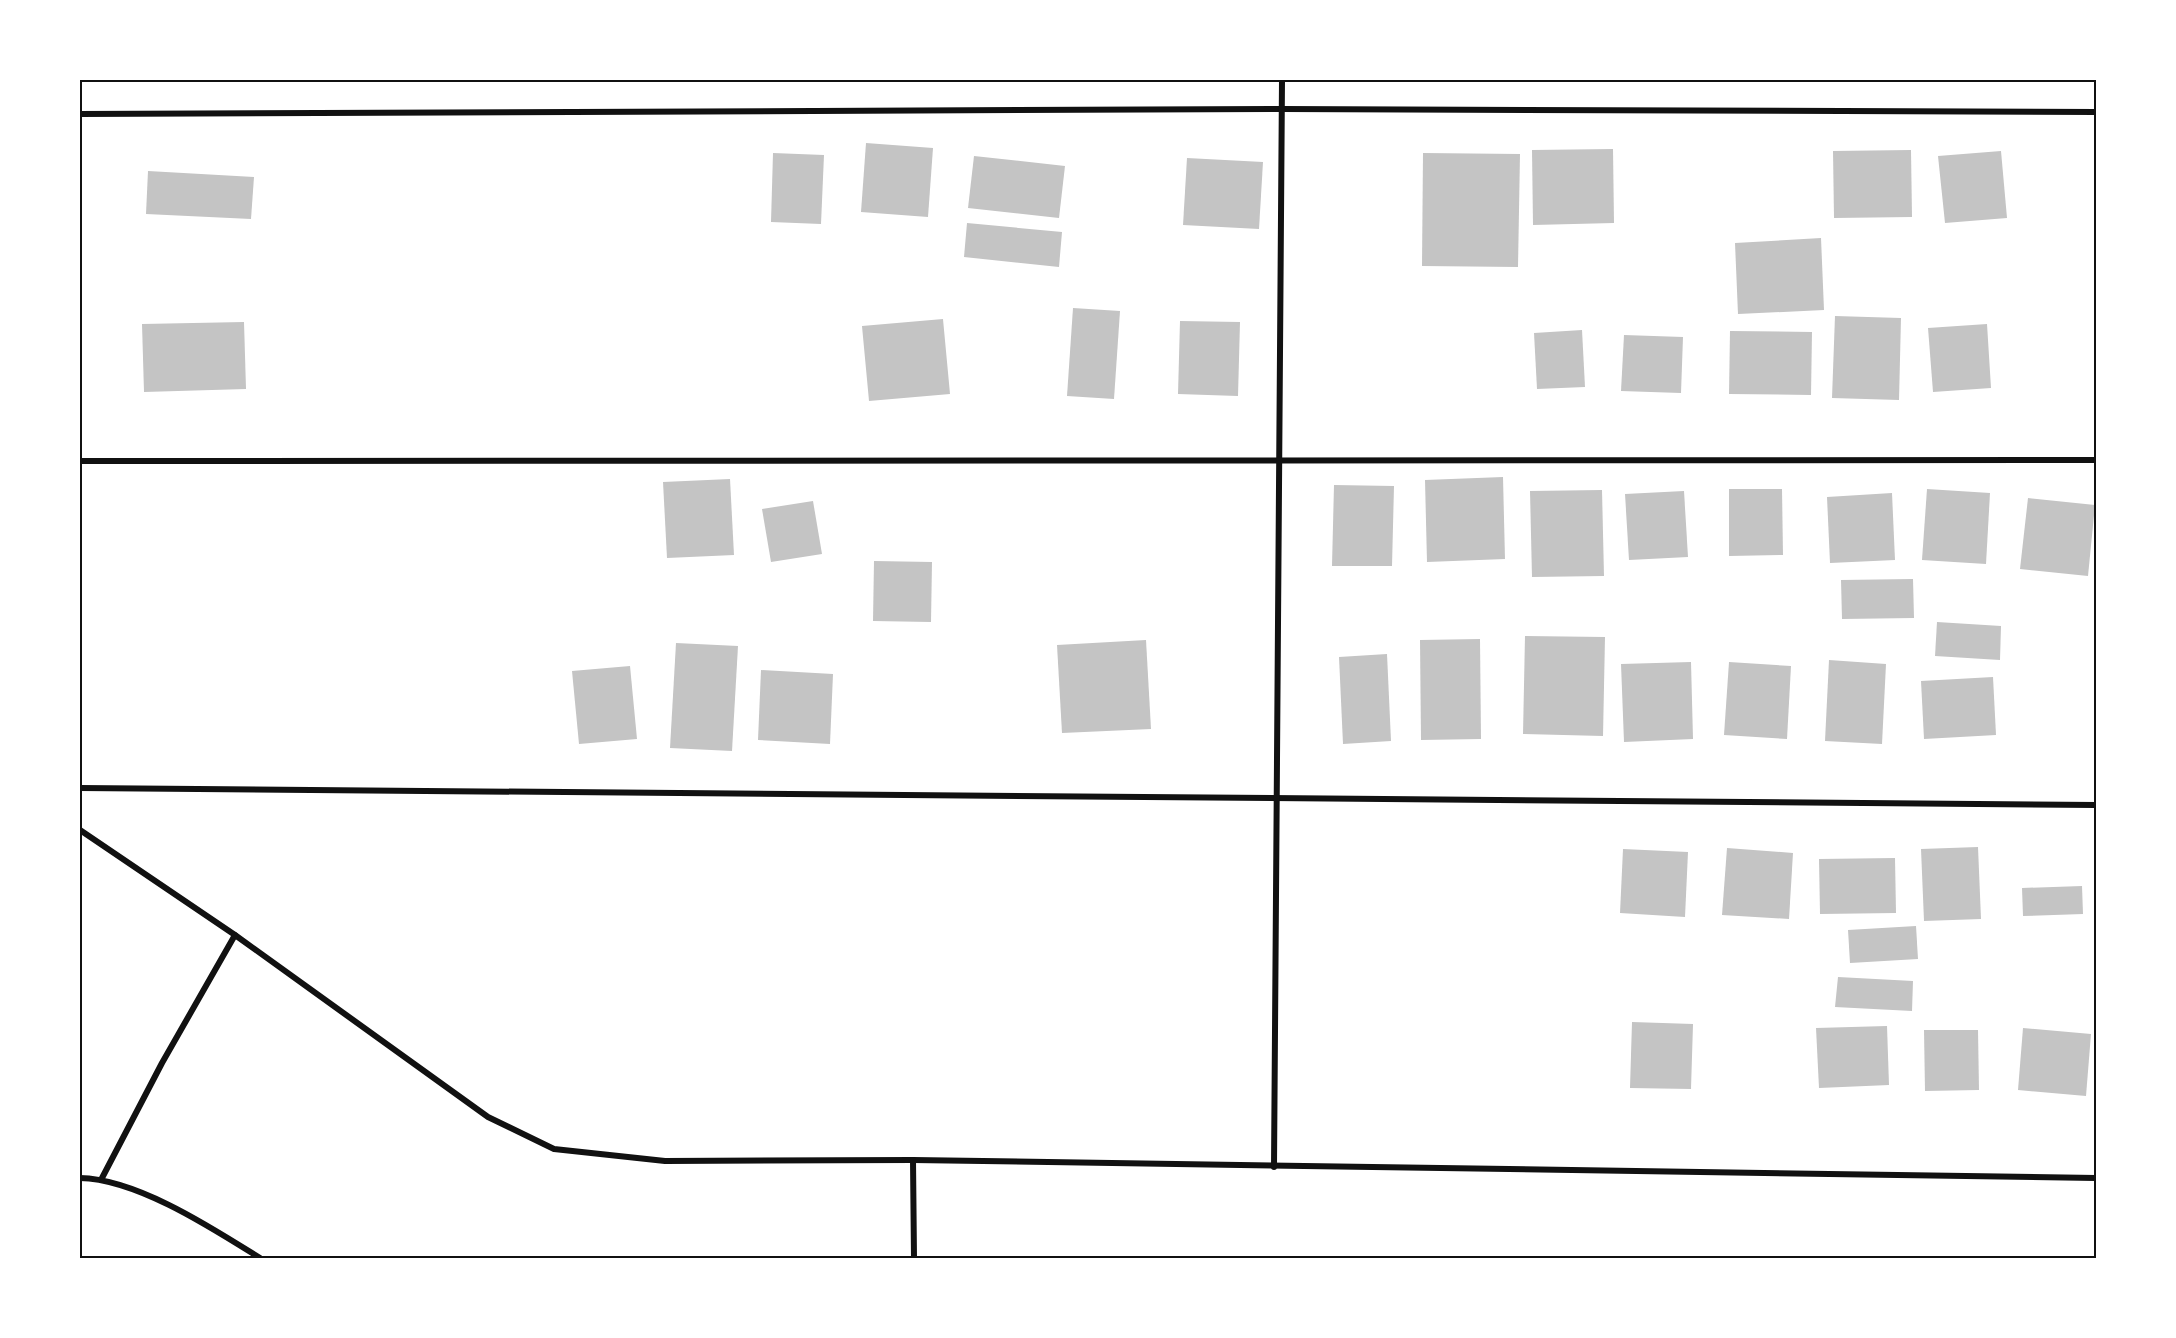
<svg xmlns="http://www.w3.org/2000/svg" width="2176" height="1338" font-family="Cabin,sans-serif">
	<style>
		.building { fill: #c4c4c4 }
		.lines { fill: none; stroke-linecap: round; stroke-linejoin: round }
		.minor { stroke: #111; stroke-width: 6 }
		.neatline { fill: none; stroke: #111; stroke-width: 2 }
	</style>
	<rect width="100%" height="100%" fill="#fff"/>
	<!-- building -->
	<g class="building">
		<polygon points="866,143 933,148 928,217 861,212"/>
		<polygon points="1613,149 1614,223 1533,225 1532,150"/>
		<polygon points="1911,150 1912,217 1834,218 1833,151"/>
		<polygon points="2001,151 2007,218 1945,223 1938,156"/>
		<polygon points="773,153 824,155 821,224 771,222"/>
		<polygon points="1423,153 1520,154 1518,267 1422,266"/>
		<polygon points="974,156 1065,166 1059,218 968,208"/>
		<polygon points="1187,158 1263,162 1259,229 1183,225"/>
		<polygon points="148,171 254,177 251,219 146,214"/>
		<polygon points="967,223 1062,232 1059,267 964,257"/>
		<polygon points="1821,238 1824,310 1738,314 1735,243"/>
		<polygon points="1073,308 1120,311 1114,399 1067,396"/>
		<polygon points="1835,316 1901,318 1899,400 1832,398"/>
		<polygon points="943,319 950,394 869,401 862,326"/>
		<polygon points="1180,321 1240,322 1238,396 1178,394"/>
		<polygon points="244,322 246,389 144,392 142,324"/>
		<polygon points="1987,324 1991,388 1933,392 1928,328"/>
		<polygon points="1582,330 1585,387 1537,389 1534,333"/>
		<polygon points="1730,331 1812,332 1811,395 1729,394"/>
		<polygon points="1624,335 1683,337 1681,393 1621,391"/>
		<polygon points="1503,477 1505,559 1427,562 1425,480"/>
		<polygon points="730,479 734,555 667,558 663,482"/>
		<polygon points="1334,485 1394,486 1392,566 1332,566"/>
		<polygon points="1729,489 1782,489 1783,555 1729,556"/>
		<polygon points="1927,489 1990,493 1986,564 1922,560"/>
		<polygon points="1602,490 1604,576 1532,577 1530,491"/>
		<polygon points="1684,491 1688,557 1629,560 1625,494"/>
		<polygon points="1892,493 1895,560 1830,563 1827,497"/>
		<polygon points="2028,498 2095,505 2088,576 2020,569"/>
		<polygon points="813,501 822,554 771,562 762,509"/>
		<polygon points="874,561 932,562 931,622 873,621"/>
		<polygon points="1913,579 1914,618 1842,619 1841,580"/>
		<polygon points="1937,622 2001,626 2000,660 1935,656"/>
		<polygon points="1525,636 1605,637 1603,736 1523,734"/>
		<polygon points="1480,639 1481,739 1421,740 1420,640"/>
		<polygon points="1146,640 1151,729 1062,733 1057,645"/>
		<polygon points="676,643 738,646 732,751 670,748"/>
		<polygon points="1387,654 1391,741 1343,744 1339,657"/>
		<polygon points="1829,660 1886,664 1882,744 1825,741"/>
		<polygon points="1691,662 1693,739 1624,742 1621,664"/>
		<polygon points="1729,662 1791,666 1787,739 1724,735"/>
		<polygon points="630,666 637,739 579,744 572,671"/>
		<polygon points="761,670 833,674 830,744 758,740"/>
		<polygon points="1993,677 1996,735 1924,739 1921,681"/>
		<polygon points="1978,847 1981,919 1924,921 1921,849"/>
		<polygon points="1727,848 1793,853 1789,919 1722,915"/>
		<polygon points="1623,849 1688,852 1685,917 1620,913"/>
		<polygon points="1895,858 1896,913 1820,914 1819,859"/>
		<polygon points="2082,886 2083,914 2023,916 2022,888"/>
		<polygon points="1916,926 1918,959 1850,963 1848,930"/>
		<polygon points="1838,977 1913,981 1912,1011 1835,1007"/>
		<polygon points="1632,1022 1693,1024 1691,1089 1630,1088"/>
		<polygon points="1887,1026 1889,1085 1819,1088 1816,1028"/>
		<polygon points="2023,1028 2091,1034 2086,1096 2018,1090"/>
		<polygon points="1924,1030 1978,1030 1979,1090 1925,1091"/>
	</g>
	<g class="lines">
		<!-- minor -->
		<g class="minor">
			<polyline points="80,114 1283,109 2096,112"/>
			<polyline points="80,461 2096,460"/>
			<polyline points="80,788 2096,805"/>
			<polyline points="80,830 235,935 488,1117 554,1149 665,1161 913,1160 2096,1178"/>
			<polyline points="913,1160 914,1258"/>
			<polyline points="1274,1167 1282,80"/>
			<path d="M80 1178C137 1179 212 1228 260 1258"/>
			<polyline points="102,1178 162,1063 235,935"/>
		</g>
	</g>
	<!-- border -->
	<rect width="2176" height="1338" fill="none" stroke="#ffffff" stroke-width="162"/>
	<rect x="81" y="81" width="2014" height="1176" class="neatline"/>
</svg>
